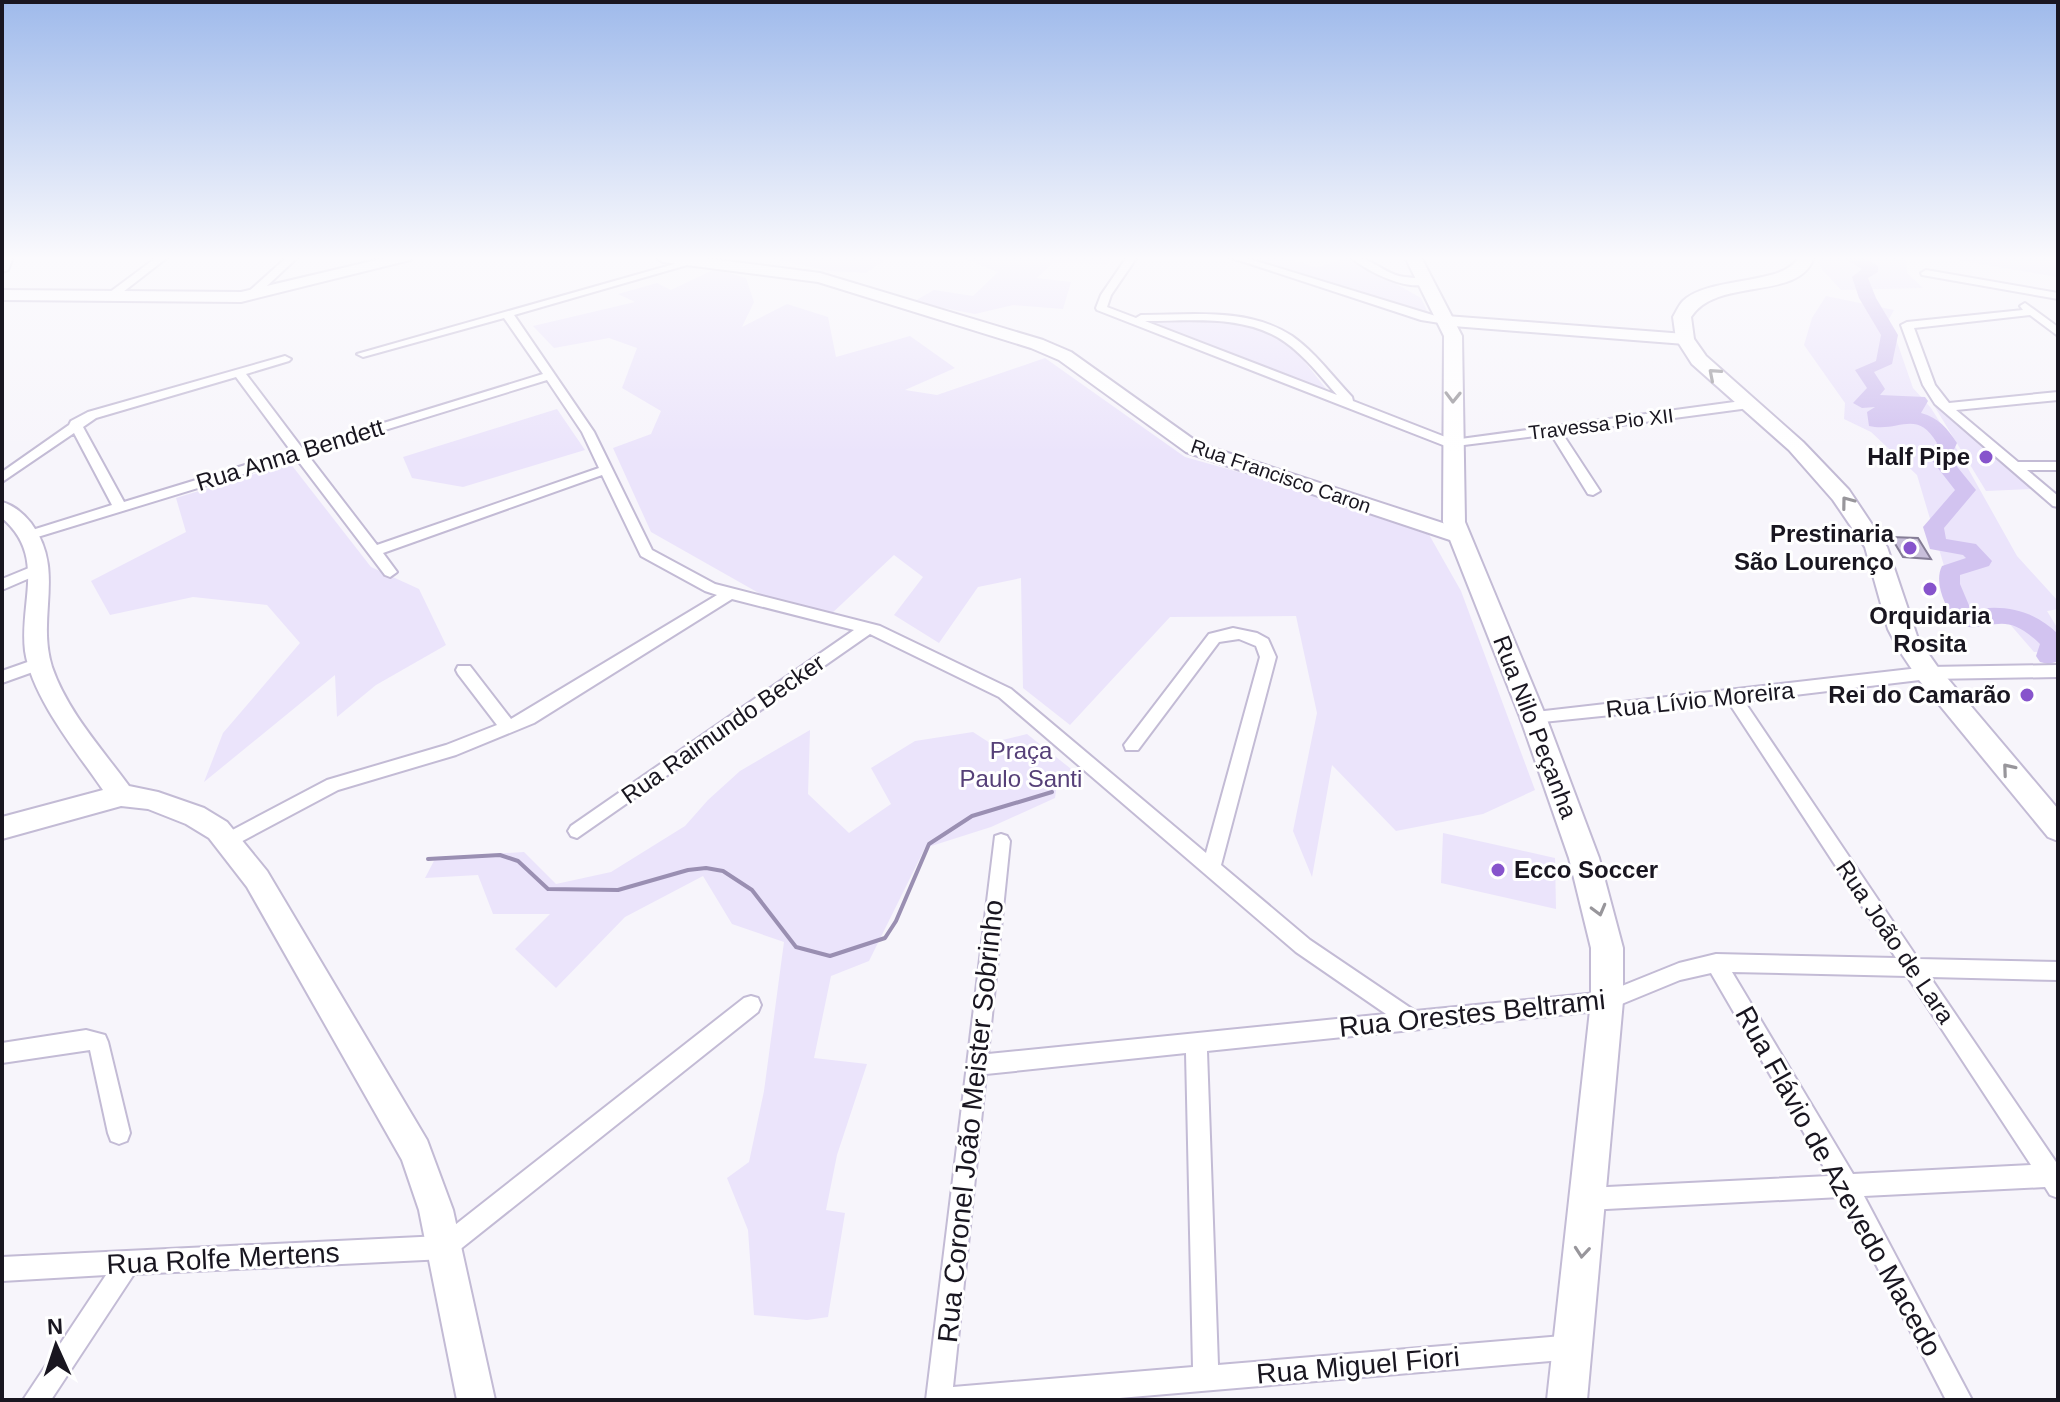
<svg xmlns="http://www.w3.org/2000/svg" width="2060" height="1402" font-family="Helvetica,sans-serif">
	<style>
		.green { fill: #ebe4fb }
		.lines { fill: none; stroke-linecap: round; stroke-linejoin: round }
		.stream { stroke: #9a8fb2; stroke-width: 4 }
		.river { fill: #d2c3f0; fill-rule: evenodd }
		.building { fill: #c8bfda; stroke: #857d96; stroke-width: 2 }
		.street-casing { stroke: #c3bbd5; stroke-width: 4 }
		.secondary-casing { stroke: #c3bbd5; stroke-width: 4 }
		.primary-casing { stroke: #c3bbd5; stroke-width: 4 }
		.street { fill: #fff; fill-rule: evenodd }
		.secondary { fill: #fff; fill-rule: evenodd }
		.primary { fill: #fff; fill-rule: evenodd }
		.oneway { stroke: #98969b }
		.poi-dot { fill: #8754cc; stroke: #fff; stroke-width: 3 }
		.labels { text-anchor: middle; stroke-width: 6; stroke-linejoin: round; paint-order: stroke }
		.far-street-label { font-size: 20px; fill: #191620; stroke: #fff }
		.street-label { font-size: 24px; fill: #191620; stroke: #fff }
		.poi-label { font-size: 24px; font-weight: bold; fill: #191620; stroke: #fff; text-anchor: end }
		.park-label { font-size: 24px; fill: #564078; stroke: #fff }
		.near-street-label { font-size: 28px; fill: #191620; stroke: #fff }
	</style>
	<rect width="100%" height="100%" fill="#f7f5fb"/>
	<!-- green -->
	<g class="green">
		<polygon points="764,257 889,257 866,273 830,271"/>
		<polygon points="950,257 1111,257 1108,264 1053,263 1037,278 1071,282 1063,309 1013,305 975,314 913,302 934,290 973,296 998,272 967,260"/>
		<polygon points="1241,257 1286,257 1316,268 1349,257 1421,298 1430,317"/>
		<polygon points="1819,257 1906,257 1907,273 1923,288 1841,290 1820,267"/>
		<polygon points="1938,257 2058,257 2058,277"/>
		<polygon points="715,269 746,278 754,302 742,327 787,304 828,317 836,357 910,336 955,368 905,390 937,395 1045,358 1185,457 1423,524 1461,591 1535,790 1483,814 1396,831 1332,765 1312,877 1293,831 1317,713 1296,616 1170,617 1070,725 1023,688 1021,578 978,587 939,643 894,615 923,577 894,555 829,616 764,596 651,532 613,448 651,434 661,411 622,388 637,348 609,338 554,348 533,326 635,302 618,294 657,283 671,290"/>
		<polygon points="1826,296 1894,310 1889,319 1913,388 1931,408 1961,456 2017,556 2058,601 2058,609 2047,611 2058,629 2058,651 2034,652 2008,622 1961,623 1917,475 1871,432 1844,419 1845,403 1804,345 1812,318"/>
		<path d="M1147 322C1188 323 1253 312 1287 343 1302 357 1315 375 1328 391Z"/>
		<polygon points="1933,404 2031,489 1986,491"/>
		<polygon points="557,409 585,450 463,487 412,478 403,457"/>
		<polygon points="290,463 371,567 419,589 446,645 376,685 337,717 335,675 204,782 223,733 300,643 267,605 193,597 110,615 91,581 186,532 176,498"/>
		<polygon points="810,730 808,794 849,833 891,804 871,768 915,741 973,732 990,743 1027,734 1080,776 1057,783 1055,798 991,827 925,848 869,961 831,976 814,1058 867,1064 837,1155 826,1210 845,1213 828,1317 807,1320 754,1315 748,1230 727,1178 749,1162 764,1091 784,942 732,924 703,876 625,917 556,988 515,949 550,914 493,914 478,875 425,878 436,857 524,852 556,884 611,872 685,826 708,800 740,771"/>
		<polygon points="1443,833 1555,858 1556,909 1441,883"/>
	</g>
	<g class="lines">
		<!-- stream -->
		<polyline class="stream" points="428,859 500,855 518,861 548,889 618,890 688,870 706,868 723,871 752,890 796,947 830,956 885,938 896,921 929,844 972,816 1052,792"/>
		<!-- river -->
		<path class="river" d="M1842 257H1864L1878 266V272L1868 278 1876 298 1898 335 1892 364 1874 372 1885 389 1880 395 1925 397 1928 401 1921 413C1939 418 1947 428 1957 443L1950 458 1976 490 1944 528 1946 539 1976 544 1992 561 1989 566 1960 575V584L1971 610C2005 604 2033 610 2058 634L2056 662 2048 664 2040 662 2036 656 2040 644C2001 606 1992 635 1956 625 1947 608 1933 584 1942 566L1966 558 1963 555 1930 549 1923 527 1955 490 1930 458 1937 443C1916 408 1899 433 1869 426L1867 412 1875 407 1862 408 1853 403 1867 388 1855 370 1876 361 1881 335 1859 298 1852 277 1862 269Z"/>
	</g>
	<!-- building -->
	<polygon class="building" points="1891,537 1918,538 1931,559 1903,557"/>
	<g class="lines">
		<defs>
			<g id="street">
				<polygon points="157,257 168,257 114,299 106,299 106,295"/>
				<polygon points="287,257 298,257 255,297 247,297 247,293"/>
				<path d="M1127 257H1137L1111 295 1107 307 1136 318 1141 315C1191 315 1248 307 1292 336 1315 352 1333 377 1352 397L1353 401 1453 440 1749 400 1755 404 1749 408 1562 433 1600 491 1593 495 1588 494 1551 434 1448 447 1097 310 1096 308 1101 295ZM1145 321C1192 321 1245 314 1285 342 1305 356 1321 377 1337 395Z"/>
				<polygon points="1229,257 1243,257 1452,321 1446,324 1421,320"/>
				<path d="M1350 257C1369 256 1381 271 1399 276 1410 279 1422 276 1431 282 1410 294 1367 271 1350 257Z"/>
				<path d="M692 259 701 261 514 315 594 432 652 550 715 584 880 626 1011 689 1206 853 1260 657 1256 646 1239 639 1219 642 1138 750H1126L1124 745 1209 634 1233 628 1257 633 1268 639 1276 657 1221 865 1310 940 1415 1011 1607 992 1679 963 1716 954 1896 958 1729 703 1533 723 1527 721 1525 717 1527 713 1928 667 2058 665V677L1928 679 1744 701 1918 959 2058 962V980L1930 977 2058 1165V1198L2050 1195 2045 1187 1864 1196 1972 1400H1946L1841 1197 1587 1210 1579 1207 1576 1199 1579 1191 1587 1188 1829 1176 1711 973 1680 980 1607 1010 1207 1051 1218 1365 1574 1335 1583 1338 1586 1347 1583 1356 1574 1359 1096 1400H926L995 836 1001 834 1007 836 1010 841 988 1054 1386 1014 1296 952 999 697 870 634 577 838 571 836 568 831 571 826 854 630 732 599 534 723 456 755 338 790 235 845 229 847 223 845 220 840 223 835 327 780 446 745 497 725 458 674 456 670 458 666H470L511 719 717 595 705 591 641 556 602 475 383 553 397 572 390 577 385 575 296 458 31 539 26 538 24 535 26 532 112 505 74 433 2 482V472L69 425 71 421 88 412 285 356 291 359 289 361 246 374 302 448 543 374 504 318 363 357 357 354ZM236 377 291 451 124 502 83 427 96 418ZM547 380 582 432 599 468 377 545 307 454ZM1732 972 1907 976 2031 1165 1853 1174ZM1186 1053 1193 1367 953 1387 986 1074Z"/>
				<polygon points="1926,270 2058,293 2058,299 1922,275 1921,273"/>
				<polygon points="2025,303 2058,327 2058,336 2030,315 1914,328 1935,385 1949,403 2058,392 2058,400 1956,410 2018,462 2058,462 2058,470 2027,470 2058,496 2058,507 2053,506 1935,404 1923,385 1901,325 1907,322 2023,310 2020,306"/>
				<polygon points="41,563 46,565 48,568 46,571 2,590 2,579"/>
				<polygon points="39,658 44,660 47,664 44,668 2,683 2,671"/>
				<polygon points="751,996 758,998 761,1005 758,1012 453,1255 445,1259 134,1274 51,1400 23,1400 106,1275 2,1281 2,1257 441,1236 744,998"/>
				<polygon points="86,1030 105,1035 108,1042 130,1133 127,1141 119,1144 111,1141 108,1133 90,1050 2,1063 2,1043"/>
			</g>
			<g id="secondary">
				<polygon points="2,257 13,257 8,270 2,272"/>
				<polygon points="389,257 413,257 410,260 241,302 2,300 2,290 241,292"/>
				<polygon points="655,257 695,257 820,273 1043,340 1071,352 1200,444 1464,530 1467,535 1464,540 1450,540 1186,452 1059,360 1031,348 818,282 663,262"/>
				<polygon points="1446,316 1685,334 1694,339 1685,344 1440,325 1438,321"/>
				<path d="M2 502C13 505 24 514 31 523 66 570 36 616 52 667 67 711 102 749 129 786L158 792 204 808 227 822 267 871 427 1140 453 1210 495 1400H457L419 1210 402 1160 247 887 209 838 186 824 148 809 121 806 2 839V817L103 790C77 752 32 698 25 651 19 602 47 556 2 518Z"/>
			</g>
			<g id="primary">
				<polygon points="1405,257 1421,257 1462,336 1465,522 1546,717 1599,858 1623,948 1623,1001 1587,1400 1547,1400 1591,1001 1591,948 1569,858 1520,717 1443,522 1444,336"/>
				<path d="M1798 257H1814C1800 302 1717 276 1691 317L1694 339 1706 356 1803 442 1849 490 1887 547 1918 639 1937 666 2058 809V841L2048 837 1919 680 1899 650 1888 629 1865 547 1833 500 1789 450 1692 364 1676 339 1673 317C1676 312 1679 305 1683 301 1708 276 1788 285 1798 257Z"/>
			</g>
		</defs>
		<!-- street casing -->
		<use href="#street" class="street-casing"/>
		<!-- secondary casing -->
		<use href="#secondary" class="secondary-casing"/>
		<!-- primary casing -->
		<use href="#primary" class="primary-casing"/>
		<!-- street -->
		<use href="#street" class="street"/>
		<!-- secondary -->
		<use href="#secondary" class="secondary"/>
		<!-- primary -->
		<use href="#primary" class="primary"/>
	</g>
	<!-- one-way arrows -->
	<defs><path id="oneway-chevron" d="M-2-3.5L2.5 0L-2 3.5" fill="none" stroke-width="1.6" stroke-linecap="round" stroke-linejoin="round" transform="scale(2)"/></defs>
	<g class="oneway">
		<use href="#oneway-chevron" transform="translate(1714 374) rotate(-139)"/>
		<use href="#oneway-chevron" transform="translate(1453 397) rotate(91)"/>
		<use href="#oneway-chevron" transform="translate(1847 502) rotate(-127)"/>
		<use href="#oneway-chevron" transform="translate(2008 769) rotate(-130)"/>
		<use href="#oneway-chevron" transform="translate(1599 910) rotate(75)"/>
		<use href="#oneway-chevron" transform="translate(1582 1252) rotate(95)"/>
	</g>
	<!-- sky -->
	<linearGradient id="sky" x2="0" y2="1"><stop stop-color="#9fbaeb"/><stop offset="0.57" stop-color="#fbfafd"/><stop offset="1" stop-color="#fbfafd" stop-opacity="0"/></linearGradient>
	<rect width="2060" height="453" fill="url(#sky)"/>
	<!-- markers -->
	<g class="poi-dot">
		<circle cx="1986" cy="457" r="8"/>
		<circle cx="1910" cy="548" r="8"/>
		<circle cx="1930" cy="589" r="8"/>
		<circle cx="2027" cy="695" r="8"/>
		<circle cx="1498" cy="870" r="8"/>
	</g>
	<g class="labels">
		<!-- far-street labels -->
		<g class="far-street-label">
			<text transform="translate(1601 424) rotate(-7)" y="7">Travessa Pio XII</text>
			<text transform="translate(1281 476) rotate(19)" y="7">Rua Francisco Caron</text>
		</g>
		<!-- street labels -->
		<g class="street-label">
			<text transform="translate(290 455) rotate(-17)" y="8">Rua Anna Bendett</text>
			<text transform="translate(1700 700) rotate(-6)" y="8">Rua Lívio Moreira</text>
			<text transform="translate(1535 727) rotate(69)" y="8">Rua Nilo Peçanha</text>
			<text transform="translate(723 729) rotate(-35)" y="8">Rua Raimundo Becker</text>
			<text transform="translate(1895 942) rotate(56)" y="8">Rua João de Lara</text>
		</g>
		<!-- poi labels -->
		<g class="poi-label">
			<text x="1970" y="465">Half Pipe</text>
			<text x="1894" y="542">Prestinaria<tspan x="1894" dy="28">São Lourenço</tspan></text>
			<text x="1930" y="624" text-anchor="middle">Orquidaria<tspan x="1930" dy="28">Rosita</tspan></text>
			<text x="2011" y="703">Rei do Camarão</text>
			<text x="1514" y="878" text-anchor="start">Ecco Soccer</text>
		</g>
		<!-- park labels -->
		<g class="park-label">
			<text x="1021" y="759">Praça<tspan x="1021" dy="28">Paulo Santi</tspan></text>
		</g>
		<!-- near-street labels -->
		<g class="near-street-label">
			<text transform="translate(1472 1013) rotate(-6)" y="10">Rua Orestes Beltrami</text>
			<text transform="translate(970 1121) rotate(-84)" y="10">Rua Coronel João Meister Sobrinho</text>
			<text transform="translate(1839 1181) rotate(61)" y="10">Rua Flávio de Azevedo Macedo</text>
			<text transform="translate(223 1258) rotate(-3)" y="10">Rua Rolfe Mertens</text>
			<text transform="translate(1358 1365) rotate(-5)" y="10">Rua Miguel Fiori</text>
		</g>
	</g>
	<!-- border -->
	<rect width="2060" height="1402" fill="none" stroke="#191620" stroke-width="8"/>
	<!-- north arrow -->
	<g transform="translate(56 1346) rotate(357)" stroke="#ffffff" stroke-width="6" paint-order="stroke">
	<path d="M0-6L14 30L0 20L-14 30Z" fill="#191620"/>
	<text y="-12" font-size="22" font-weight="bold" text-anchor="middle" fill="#191620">N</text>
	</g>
</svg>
